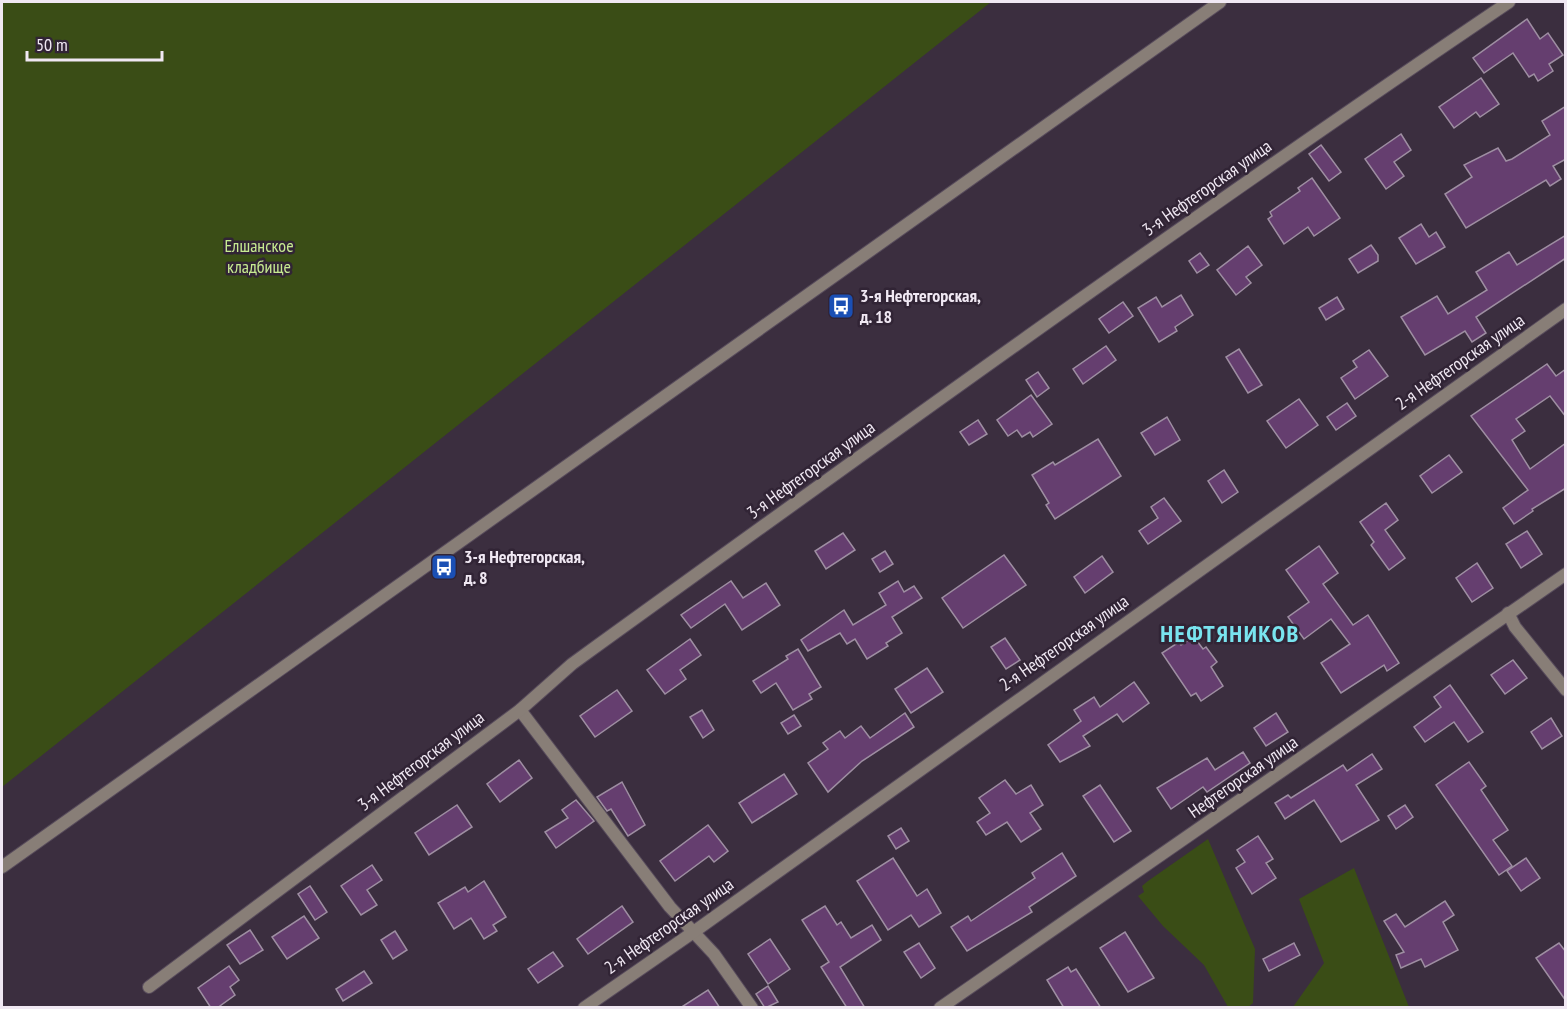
<svg xmlns="http://www.w3.org/2000/svg" width="1567" height="1009" font-family="'PT Sans Narrow',sans-serif">
	<style>
		.green { fill: #3a4d16 }
		.building { fill: #653e6f; stroke: #9e8ea2; stroke-width: 1.5 }
		.lines { fill: none; stroke-linecap: round; stroke-linejoin: round }
		.street-casing { stroke: #584c5c; stroke-width: 14 }
		.street { stroke: #887e77; stroke-width: 12 }
		.labels { text-anchor: middle; stroke-width: 5; stroke-linejoin: round; paint-order: stroke }
		.street-label { font-size: 18px; fill: #f0e8f3; stroke: #312435 }
		.park-label { font-size: 18px; fill: #c7eb91; stroke: #312435 }
		.poi-label { font-size: 18px; font-weight: bold; fill: #f0e8f3; stroke: #312435; text-anchor: start }
		.district-label { font-size: 24px; font-weight: bold; letter-spacing: 1.5px; fill: #79e4ef; stroke: #312435 }
	</style>
	<rect width="100%" height="100%" fill="#3b2e3f"/>
	<!-- green -->
	<g class="green">
		<polygon points="2,2 991,2 2,787"/>
		<polygon points="1208,839 1255,949 1253,1003 1248,1007 1228,1007 1204,965 1163,926 1138,896 1144,892 1142,886 1148,881"/>
		<polygon points="1354,868 1409,1007 1293,1007 1324,963 1299,899"/>
	</g>
	<!-- building -->
	<g class="building">
		<polygon points="1527,19 1540,39 1548,33 1563,55 1549,64 1553,71 1538,81 1534,74 1529,77 1513,53 1484,73 1473,58"/>
		<polygon points="1481,78 1499,104 1480,117 1476,112 1454,128 1439,107"/>
		<polygon points="1566,106 1566,159 1553,166 1561,179 1550,186 1546,180 1466,228 1445,194 1472,177 1464,165 1498,148 1506,161 1512,159 1550,135 1542,121"/>
		<polygon points="1401,134 1411,150 1394,162 1404,176 1386,189 1365,159"/>
		<polygon points="1321,145 1341,172 1329,181 1309,154"/>
		<polygon points="1312,178 1340,218 1314,236 1308,227 1284,244 1268,219 1272,216 1270,212 1300,191 1298,188"/>
		<polygon points="1421,224 1429,237 1436,232 1445,247 1416,264 1399,238"/>
		<polygon points="1566,235 1566,258 1476,317 1486,333 1472,342 1465,331 1425,355 1401,317 1437,296 1448,314 1487,290 1476,272 1509,252 1517,265"/>
		<polygon points="1371,245 1378,255 1378,261 1358,273 1349,259"/>
		<polygon points="1248,246 1262,265 1246,277 1251,283 1236,295 1217,270"/>
		<polygon points="1200,253 1209,265 1197,273 1189,261"/>
		<polygon points="1181,295 1193,315 1175,327 1177,331 1159,342 1138,308 1156,297 1162,307"/>
		<polygon points="1337,297 1344,309 1326,320 1319,308"/>
		<polygon points="1123,302 1133,316 1109,333 1099,319"/>
		<polygon points="1106,346 1116,360 1083,384 1073,369"/>
		<polygon points="1239,349 1262,385 1248,393 1226,357"/>
		<polygon points="1369,350 1388,376 1355,399 1341,378 1357,367 1353,361"/>
		<polygon points="1547,364 1556,376 1566,369 1566,417 1550,396 1516,419 1525,431 1512,440 1530,469 1566,443 1566,488 1532,509 1533,511 1514,524 1503,508 1528,490 1471,416"/>
		<polygon points="1038,372 1049,388 1037,397 1026,380"/>
		<polygon points="1031,395 1052,424 1033,437 1030,432 1022,437 1017,430 1008,436 997,420"/>
		<polygon points="1299,399 1318,425 1286,448 1267,421"/>
		<polygon points="1347,403 1356,416 1336,430 1327,417"/>
		<polygon points="1167,417 1180,440 1155,455 1141,433"/>
		<polygon points="978,420 987,434 969,445 960,432"/>
		<polygon points="1098,439 1121,476 1055,519 1046,505 1049,503 1032,475 1053,462 1055,465"/>
		<polygon points="1449,455 1462,472 1432,493 1420,476"/>
		<polygon points="1224,470 1238,492 1222,503 1208,481"/>
		<polygon points="1164,498 1181,521 1148,544 1139,531 1158,518 1151,507"/>
		<polygon points="1386,503 1398,520 1385,530 1405,558 1389,570 1371,545 1374,542 1360,522"/>
		<polygon points="1527,531 1542,554 1521,568 1506,544"/>
		<polygon points="843,533 855,550 826,569 815,551"/>
		<polygon points="1319,546 1338,573 1323,584 1353,625 1368,615 1399,663 1387,671 1384,665 1341,693 1321,663 1350,644 1331,619 1304,639 1288,617 1309,602 1286,570"/>
		<polygon points="885,551 893,564 880,572 872,559"/>
		<polygon points="1004,555 1026,585 963,628 942,598"/>
		<polygon points="1102,556 1113,572 1085,593 1074,577"/>
		<polygon points="1477,563 1493,588 1472,602 1456,578"/>
		<polygon points="731,581 743,598 766,583 780,605 742,630 725,604 691,628 681,615"/>
		<polygon points="898,581 904,592 914,586 922,598 892,617 902,633 886,643 888,646 867,659 855,639 847,644 840,633 808,651 801,640 844,610 853,625 886,605 879,593"/>
		<polygon points="1194,637 1203,649 1206,647 1217,662 1211,667 1223,686 1201,701 1196,693 1191,696 1162,653 1179,642 1181,645"/>
		<polygon points="1005,638 1020,660 1006,669 991,647"/>
		<polygon points="690,639 701,655 680,670 686,679 665,694 647,670"/>
		<polygon points="798,649 821,687 809,694 812,699 793,710 776,683 761,693 753,681 788,659 786,656"/>
		<polygon points="1513,660 1527,678 1505,694 1491,675"/>
		<polygon points="927,668 943,692 911,713 895,689"/>
		<polygon points="1134,682 1149,703 1123,722 1117,714 1083,736 1090,746 1060,762 1048,745 1081,721 1074,710 1094,697 1100,707"/>
		<polygon points="1450,685 1483,732 1468,742 1454,722 1425,742 1414,727 1441,707 1434,697"/>
		<polygon points="617,690 632,711 595,737 580,716"/>
		<polygon points="702,710 714,730 703,738 690,717"/>
		<polygon points="905,713 914,727 862,761 828,792 808,763 828,749 823,743 840,731 845,738 861,726 870,738"/>
		<polygon points="1276,713 1288,732 1266,746 1254,728"/>
		<polygon points="794,715 801,726 788,734 781,723"/>
		<polygon points="1551,718 1562,736 1542,749 1531,732"/>
		<polygon points="1243,752 1250,763 1207,792 1203,787 1171,809 1157,788 1207,758 1215,770"/>
		<polygon points="1372,754 1382,769 1356,785 1379,820 1341,842 1314,800 1285,819 1275,803 1288,795 1291,798 1343,765 1347,771"/>
		<polygon points="519,760 532,778 500,802 487,784"/>
		<polygon points="1469,762 1486,786 1481,790 1508,830 1493,840 1512,866 1499,875 1436,785"/>
		<polygon points="784,774 797,794 752,823 739,803"/>
		<polygon points="1005,780 1016,794 1031,785 1043,805 1030,813 1041,829 1021,842 1007,822 986,835 977,822 990,813 979,798"/>
		<polygon points="622,782 645,825 628,836 611,809 607,811 597,797"/>
		<polygon points="1100,785 1131,831 1114,842 1083,796"/>
		<polygon points="576,800 594,821 556,848 545,832 568,818 562,810"/>
		<polygon points="457,805 472,827 429,855 415,833"/>
		<polygon points="1405,805 1413,817 1396,829 1388,816"/>
		<polygon points="708,825 728,851 714,862 709,856 675,881 660,861"/>
		<polygon points="901,828 909,841 896,849 888,836"/>
		<polygon points="1258,836 1273,859 1266,863 1276,878 1252,894 1236,868 1245,862 1237,850"/>
		<polygon points="1062,853 1076,876 1029,907 1032,912 967,951 951,927 968,916 971,921 1035,878 1032,873"/>
		<polygon points="893,858 917,896 927,889 941,913 919,927 911,915 888,930 857,881"/>
		<polygon points="1526,858 1540,878 1521,891 1507,871"/>
		<polygon points="372,865 382,880 367,890 377,905 361,915 341,886"/>
		<polygon points="484,881 506,917 493,925 497,931 484,939 471,918 454,929 438,903 465,887 468,892"/>
		<polygon points="310,886 327,912 315,920 298,894"/>
		<polygon points="1445,901 1454,915 1443,922 1458,950 1425,967 1421,959 1401,968 1396,955 1404,952 1384,921 1396,914 1405,927"/>
		<polygon points="622,906 633,922 588,954 577,939"/>
		<polygon points="825,906 837,925 841,922 851,938 872,925 881,940 840,967 865,1008 847,1008 821,967 829,962 802,920"/>
		<polygon points="304,916 319,938 287,959 272,937"/>
		<polygon points="250,930 263,950 240,964 227,945"/>
		<polygon points="395,931 407,950 393,959 381,940"/>
		<polygon points="1125,932 1154,978 1128,992 1100,948"/>
		<polygon points="770,939 790,969 768,984 748,954"/>
		<polygon points="919,943 935,968 921,978 904,952"/>
		<polygon points="1294,943 1300,955 1269,971 1263,959"/>
		<polygon points="1559,943 1566,952 1566,1001 1536,958"/>
		<polygon points="553,952 563,966 538,983 528,969"/>
		<polygon points="229,966 239,980 230,987 235,995 217,1008 211,1008 198,988"/>
		<polygon points="1068,967 1071,972 1076,969 1101,1008 1064,1008 1047,980"/>
		<polygon points="364,971 372,983 343,1001 336,989"/>
		<polygon points="768,986 778,1002 765,1008 756,994"/>
		<polygon points="708,990 720,1008 680,1008"/>
	</g>
	<g class="lines">
		<defs>
			<g id="street">
				<polyline points="1508,613 1515,627 1566,690"/>
				<polyline points="520,710 670,907 714,954 752,1008"/>
				<polyline points="2,867 1220,2"/>
				<path d="M149 987 520 710 572 664C882 440 1192 216 1509 2"/>
				<polyline points="584,1008 695,931 1566,309"/>
				<polyline points="940,1008 1566,574"/>
			</g>
		</defs>
		<!-- street casing -->
		<use href="#street" class="street-casing"/>
		<!-- street -->
		<use href="#street" class="street"/>
	</g>
	<!-- icons -->
	<defs>
		<symbol id="bus-square" viewBox="-11 -11 22 22"><rect x="-9" y="-9" width="18" height="18" rx="4" fill="#1a4fb4" stroke="#312435"/><path d="M-5-6H5V4H4V6H2V4H-2V6H-4V4H-5ZM-3.5-4V0h7V-4ZM-3.5 1.2v1.5H-2V1.2ZM2 1.2v1.5H3.5V1.2Z" fill="#fff"/></symbol>
	</defs>
	<g fill-rule="evenodd">
		<use href="#bus-square" x="826" y="291" width="30" height="30"/>
		<use href="#bus-square" x="429" y="552" width="30" height="30"/>
	</g>
	<g class="labels">
		<!-- street labels -->
		<g class="street-label">
			<text transform="translate(1207 188) rotate(-35)" y="6">3-я Нефтегорская улица</text>
			<text transform="translate(1460 362) rotate(-35)" y="6">2-я Нефтегорская улица</text>
			<text transform="translate(811 470) rotate(-36)" y="6">3-я Нефтегорская улица</text>
			<text transform="translate(1064 643) rotate(-35)" y="6">2-я Нефтегорская улица</text>
			<text transform="translate(421 761) rotate(-37)" y="6">3-я Нефтегорская улица</text>
			<text transform="translate(1243 777) rotate(-35)" y="6">Нефтегорская улица</text>
			<text transform="translate(669 926) rotate(-35)" y="6">2-я Нефтегорская улица</text>
		</g>
		<!-- park labels -->
		<g class="park-label">
			<text x="259" y="252">Елшанское<tspan x="259" dy="21">кладбище</tspan></text>
		</g>
		<!-- poi labels -->
		<g class="poi-label">
			<text x="860" y="302">3-я Нефтегорская,<tspan x="860" dy="21">д. 18</tspan></text>
			<text x="464" y="563">3-я Нефтегорская,<tspan x="464" dy="21">д. 8</tspan></text>
		</g>
		<!-- district labels -->
		<g class="district-label">
			<text x="1230" y="642">НЕФТЯНИКОВ</text>
		</g>
	</g>
	<!-- border -->
	<rect width="1567" height="1009" fill="none" stroke="#f0e8f3" stroke-width="6"/>
	<!-- scale -->
	<path d="M27 51v9h135v-9" fill="none" stroke="#f0e8f3" stroke-width="3"/>
	<text x="36" y="51" font-size="18" fill="#f0e8f3" stroke="#312435" stroke-width="4.5" paint-order="stroke">50 m</text>
</svg>
